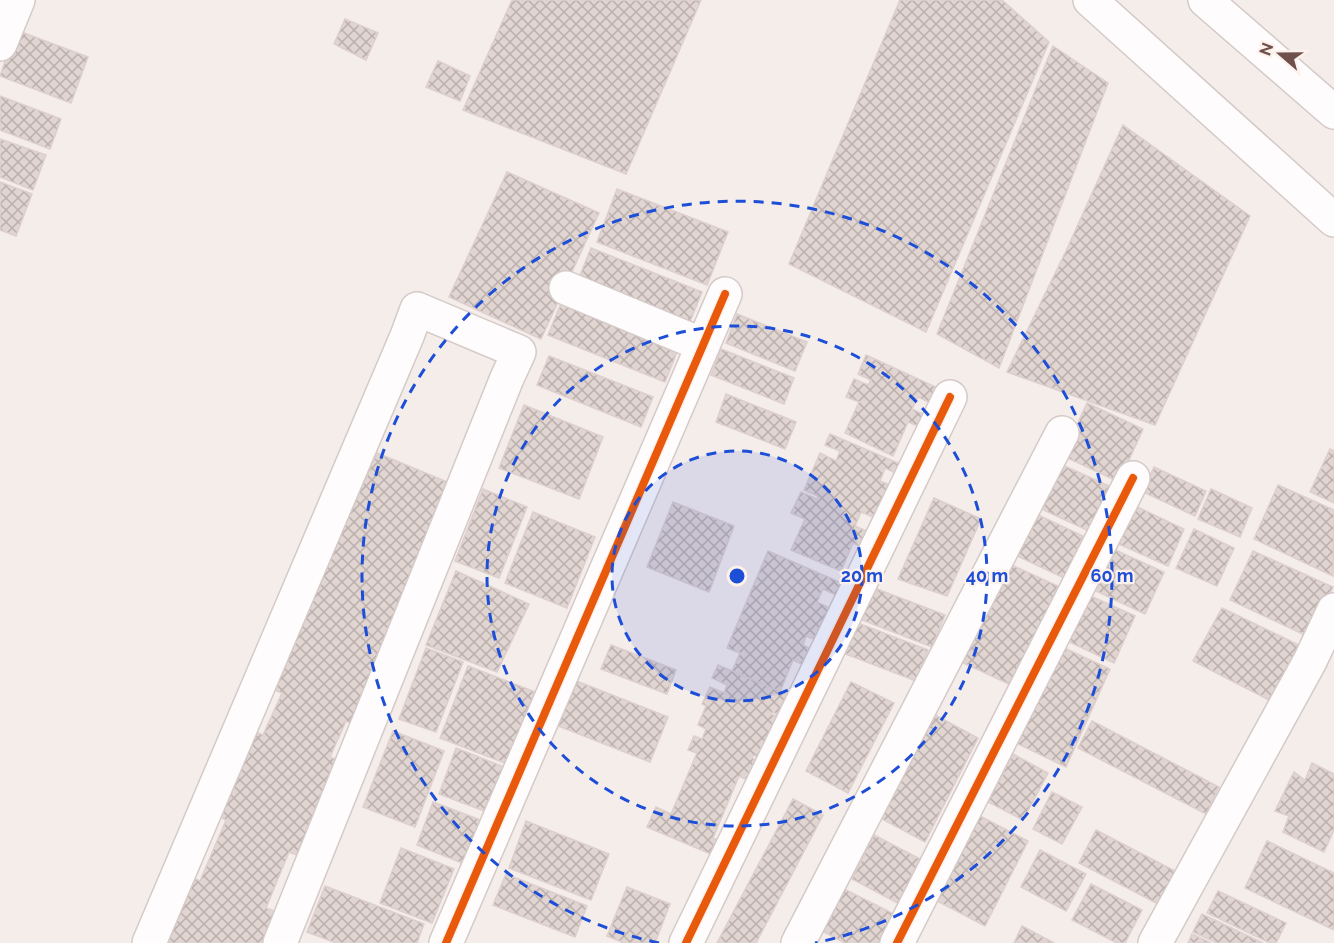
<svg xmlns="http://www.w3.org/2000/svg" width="1334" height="943" font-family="Raleway,sans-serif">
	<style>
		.building { fill: url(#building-cross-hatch); stroke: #ddcfcd; stroke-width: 1.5 }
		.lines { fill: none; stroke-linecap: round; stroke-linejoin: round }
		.minor-casing { stroke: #d4cac7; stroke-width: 36 }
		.minor { stroke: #fefcfc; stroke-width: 33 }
		.cycleway-casing { stroke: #fdf1eb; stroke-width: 11 }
		.cycleway { stroke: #e8590c; stroke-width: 8 }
		.ring { fill: none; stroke: #1d4ed8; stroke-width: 3; stroke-dasharray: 10 8 }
		.centre { fill: #1d4ed8; stroke: #fdf1eb; stroke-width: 3 }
		.ring-label { font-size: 18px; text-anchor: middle; font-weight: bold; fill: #1d4ed8; stroke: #fdf1eb; stroke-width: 4.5; stroke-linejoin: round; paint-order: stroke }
	</style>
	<defs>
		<pattern id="building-cross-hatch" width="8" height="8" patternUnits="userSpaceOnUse" patternTransform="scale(1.5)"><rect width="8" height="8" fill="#e1d5d2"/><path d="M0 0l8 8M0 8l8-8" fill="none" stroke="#bbafad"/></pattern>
	</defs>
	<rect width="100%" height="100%" fill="#f5edea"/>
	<!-- building -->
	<g class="building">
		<polygon points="512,0 701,0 626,174 463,110"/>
		<polygon points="900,0 1002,0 1049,42 926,332 789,264"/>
		<polygon points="345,19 378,33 366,60 334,44"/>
		<polygon points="16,30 88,57 71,103 0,76"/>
		<polygon points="1053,46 1108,83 999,368 937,334"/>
		<polygon points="438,61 470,76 460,101 426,87"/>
		<polygon points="0,96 61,119 50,149 0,130"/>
		<polygon points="1123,125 1250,216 1155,425 1007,372 1066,251"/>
		<polygon points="0,139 46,155 33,190 0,177"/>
		<polygon points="507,172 599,213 541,339 449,297"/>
		<polygon points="0,182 32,194 16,236 0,230"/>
		<polygon points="617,189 728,232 707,285 597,242"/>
		<polygon points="591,248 702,292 685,334 574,290"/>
		<polygon points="564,296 681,342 665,382 548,335"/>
		<polygon points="737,314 807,342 795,371 726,343"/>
		<polygon points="721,349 794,378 784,404 711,375"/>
		<polygon points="866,355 938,388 931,403 918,397 912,409 929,417 923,428 908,422 893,456 845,433 859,402 846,397 854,379 868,385 871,380 858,374"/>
		<polygon points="549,356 653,397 641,427 537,385"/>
		<polygon points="726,394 796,422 785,449 716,422"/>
		<polygon points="1087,403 1143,429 1119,482 1063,456"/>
		<polygon points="524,405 603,437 579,499 499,468"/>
		<polygon points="830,434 900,464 896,473 885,468 880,481 892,486 878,519 861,512 855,526 873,534 867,549 853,543 841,571 791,550 805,519 791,513 801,492 817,499 818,496 804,490 820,453 836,461 840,451 825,445"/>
		<polygon points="1330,449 1334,451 1334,503 1310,492"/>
		<polygon points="377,453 452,484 360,727 346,721 330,757 346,763 305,858 289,852 266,908 282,914 270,943 165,943 193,878 200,881 226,820 218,816 254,731 263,735 282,693 272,689 361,479 365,480"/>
		<polygon points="1058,463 1111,487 1091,532 1037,507"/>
		<polygon points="1154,467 1206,491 1195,516 1143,492"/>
		<polygon points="1278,485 1334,510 1333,576 1254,539"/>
		<polygon points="483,489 527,507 499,578 455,561"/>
		<polygon points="1211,489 1252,508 1240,537 1198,519"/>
		<polygon points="934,498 981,519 947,596 898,579"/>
		<polygon points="673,502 734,526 709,592 647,567"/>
		<polygon points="1129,503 1184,529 1168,566 1112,541"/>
		<polygon points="533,512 595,537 567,608 505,583"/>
		<polygon points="1034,513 1083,536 1064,578 1015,555"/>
		<polygon points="1194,529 1234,548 1217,586 1176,568"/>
		<polygon points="1102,544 1164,572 1145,614 1083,585"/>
		<polygon points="768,551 842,583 836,595 823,589 817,602 830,608 816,640 806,636 803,645 815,651 808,667 793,660 780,692 732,671 740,653 727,648"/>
		<polygon points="1253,551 1333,587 1309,637 1230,600"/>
		<polygon points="1005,562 1058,586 1013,686 959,661"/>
		<polygon points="456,571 529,604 497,672 426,645"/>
		<polygon points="869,586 945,615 932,647 857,618"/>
		<polygon points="1086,594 1135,616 1114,663 1065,640"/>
		<polygon points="1222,608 1301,646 1269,700 1193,661"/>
		<polygon points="850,620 928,650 916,681 838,651"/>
		<polygon points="611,645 676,670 667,694 601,669"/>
		<polygon points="1062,647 1110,669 1066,767 1018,744"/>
		<polygon points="426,648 463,662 436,732 399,719"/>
		<polygon points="718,665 793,697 784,717 772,712 771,714 783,719 766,760 753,755 752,758 762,763 754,783 739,776 713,838 719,840 713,855 647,827 656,807 671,814 697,753 688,750 694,736 702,739 706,729 698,725 706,706 702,704 710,687 724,693 727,685 712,678"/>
		<polygon points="468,666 543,695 515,767 440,738"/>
		<polygon points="574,680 668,717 650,762 556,725"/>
		<polygon points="851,682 894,703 848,793 806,771"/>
		<polygon points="922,708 978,738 925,842 869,812"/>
		<polygon points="1092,721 1219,787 1206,814 1078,748"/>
		<polygon points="393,731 444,751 415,827 363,807"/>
		<polygon points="456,748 504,767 487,812 439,794"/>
		<polygon points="1013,754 1048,773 1023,820 988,802"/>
		<polygon points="1312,763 1334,774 1334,830 1324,852 1283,832 1289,816 1275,811 1294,772 1305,780"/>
		<polygon points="1052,792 1082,807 1062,844 1033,829"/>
		<polygon points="793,799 823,815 756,943 717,943"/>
		<polygon points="433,802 483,821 467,865 417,845"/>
		<polygon points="980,816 1028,841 985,926 937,901"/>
		<polygon points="526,821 609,854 591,900 509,868"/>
		<polygon points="1096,830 1175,871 1158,904 1079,863"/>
		<polygon points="874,835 926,862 903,906 852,879"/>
		<polygon points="1267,841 1334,873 1334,930 1245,888"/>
		<polygon points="401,848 454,869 432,923 380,903"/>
		<polygon points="1040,850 1086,874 1066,911 1021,887"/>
		<polygon points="506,874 587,906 575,937 493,905"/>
		<polygon points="1091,884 1142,910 1125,943 1117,943 1072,920"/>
		<polygon points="325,886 424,924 417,943 336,943 307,932"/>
		<polygon points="627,887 670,904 655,943 624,943 607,936"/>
		<polygon points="844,889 900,917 886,943 845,943 822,931"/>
		<polygon points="1218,891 1286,923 1276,943 1270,943 1207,913"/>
		<polygon points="1202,914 1263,943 1217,943 1193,932"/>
		<polygon points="1022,926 1054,943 1014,943"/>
		<polygon points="1192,934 1211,943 1188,943"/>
	</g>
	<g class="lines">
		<defs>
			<g id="minor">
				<polyline points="1090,0 1334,220"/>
				<polyline points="1205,0 1334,112"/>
				<polyline points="0,44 18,0"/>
				<polyline points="566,288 703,345"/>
				<polyline points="149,943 407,336 417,309 519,352 507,378 280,943"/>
				<polyline points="446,943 725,294"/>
				<polyline points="686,943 950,397"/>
				<polyline points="798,943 1062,433"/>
				<polyline points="897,943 1133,478"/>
				<polyline points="1155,943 1310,661 1334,610"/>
			</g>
		</defs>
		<!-- minor casing -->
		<use href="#minor" class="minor-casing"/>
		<!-- minor -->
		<use href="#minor" class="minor"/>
		<defs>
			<g id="cycleway">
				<polyline points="446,943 725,294"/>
				<polyline points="686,943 950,397"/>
				<polyline points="897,943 1133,478"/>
			</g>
		</defs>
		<!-- cycleway casing -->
		<use href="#cycleway" class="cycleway-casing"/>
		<!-- cycleway -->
		<use href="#cycleway" class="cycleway"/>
	</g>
	<!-- distance rings -->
	<circle cx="737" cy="576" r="125" fill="#1d4ed8" fill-opacity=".12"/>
	<g class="ring">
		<circle cx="737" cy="576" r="125"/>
		<circle cx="737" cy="576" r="250"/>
		<path d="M659 943A375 375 0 1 1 815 943"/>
	</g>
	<circle cx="737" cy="576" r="9" class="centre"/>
	<g class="ring-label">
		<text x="862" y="582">20 m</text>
		<text x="987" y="582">40 m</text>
		<text x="1112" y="582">60 m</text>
	</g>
	<!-- north arrow -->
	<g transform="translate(1280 54) rotate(290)" stroke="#fdf1eb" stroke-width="4.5" paint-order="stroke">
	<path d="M0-4.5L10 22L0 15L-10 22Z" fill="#6f504d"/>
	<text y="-9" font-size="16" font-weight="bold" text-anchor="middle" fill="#6f504d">N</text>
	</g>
</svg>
